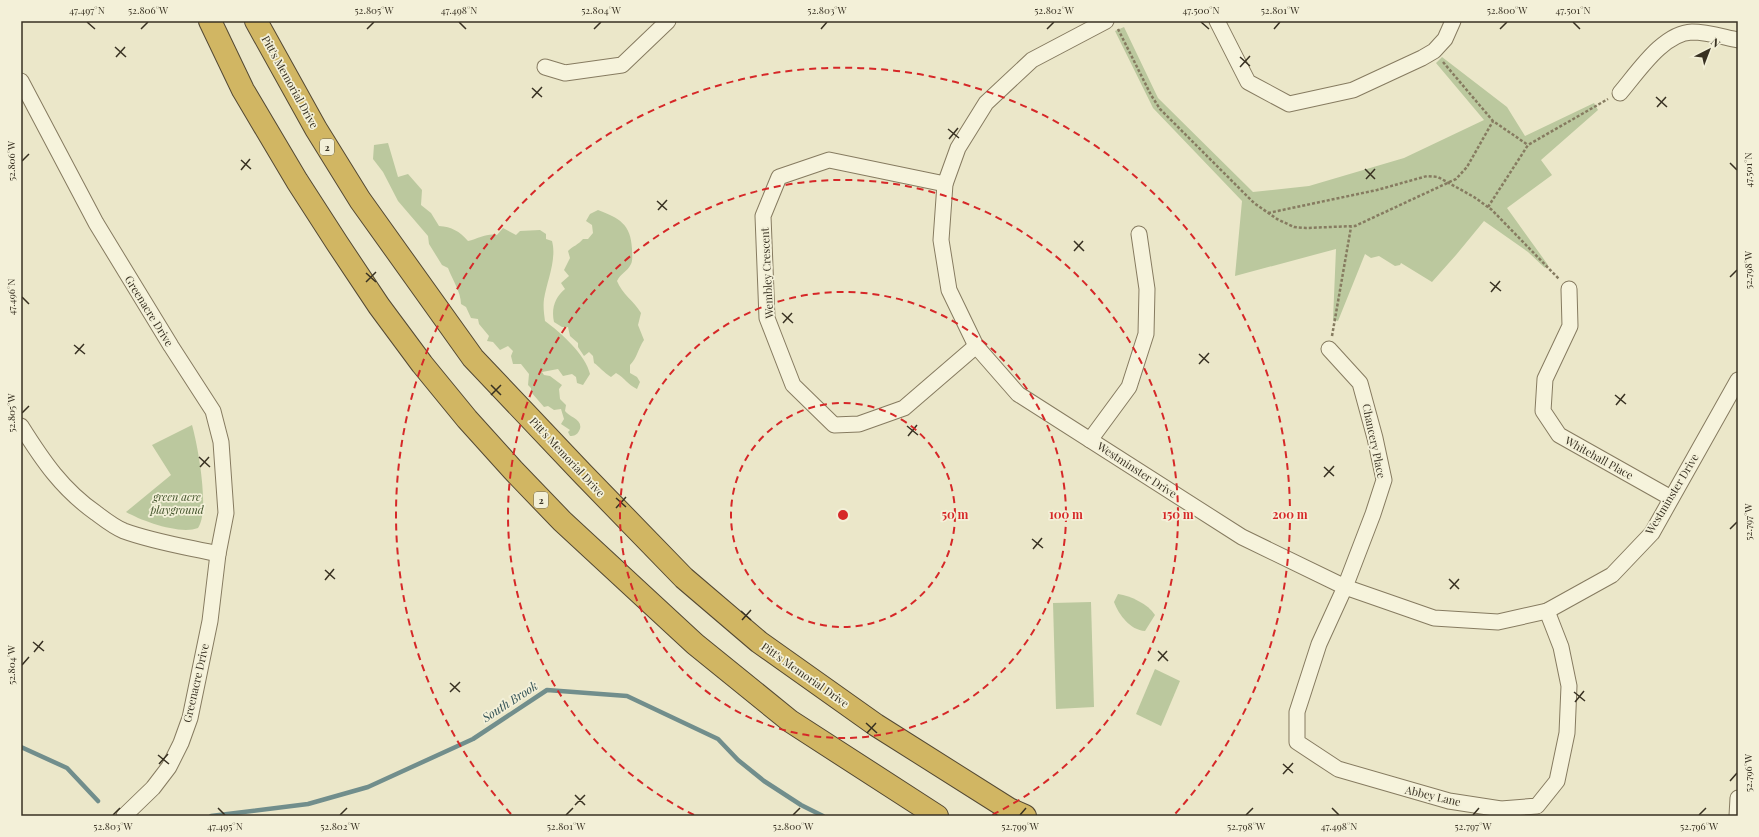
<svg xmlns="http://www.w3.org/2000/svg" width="1759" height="837" font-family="'Playfair Display',serif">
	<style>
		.green { fill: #bbc89e }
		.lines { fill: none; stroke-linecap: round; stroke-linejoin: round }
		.stream { stroke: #718e8c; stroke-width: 4.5 }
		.minor-casing { stroke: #867b60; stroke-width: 17 }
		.highway-casing { stroke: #544933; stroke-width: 24 }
		.path { stroke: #867b60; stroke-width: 2.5; stroke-dasharray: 3 2; stroke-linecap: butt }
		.minor { stroke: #f6f3dc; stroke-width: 15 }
		.highway { stroke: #d1b663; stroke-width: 22 }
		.ticks { fill: none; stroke: #383122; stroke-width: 1.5 }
		.ring { fill: none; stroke: #d62828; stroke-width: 2; stroke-dasharray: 7 5 }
		.labels { text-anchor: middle; stroke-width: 3.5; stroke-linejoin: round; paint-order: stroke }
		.shield { fill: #f3f0d8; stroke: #706a59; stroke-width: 1 }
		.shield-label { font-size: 10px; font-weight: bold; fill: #383122 }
		.street-label { font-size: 11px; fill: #383122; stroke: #f3f0d8 }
		.park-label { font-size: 11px; font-style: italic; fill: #41522a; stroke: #f3f0d8 }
		.water-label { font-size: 12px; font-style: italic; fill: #325256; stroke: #f3f0d8 }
		.centre { fill: #d62828; stroke: #f3f0d8; stroke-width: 2 }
		.ring-label { font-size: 12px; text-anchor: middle; font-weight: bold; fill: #d62828; stroke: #f3f0d8; stroke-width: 3.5; stroke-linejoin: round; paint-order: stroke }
		.neatline { fill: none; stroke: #383122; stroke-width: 1.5 }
		.ticks-label { font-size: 10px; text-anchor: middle; fill: #383122 }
	</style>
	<rect width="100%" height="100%" fill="#ebe7c9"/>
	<!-- green -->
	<g class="green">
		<polygon points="1124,27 1158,98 1253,192 1309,186 1404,158 1484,120 1436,63 1442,57 1507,107 1525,136 1594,103 1598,110 1541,160 1552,175 1507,208 1548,265 1545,268 1528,252 1484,221 1456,255 1432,282 1401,263 1400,265 1395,266 1379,256 1371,258 1365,254 1338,321 1333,320 1336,249 1235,276 1242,201 1153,108 1115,31"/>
		<path d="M388 143 398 177 408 174 422 190 421 205 431 213 439 226C452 227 459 231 468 241 478 239 487 233 497 235L503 228 516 235 520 231 540 230 546 234V239L552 241C557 259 547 281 544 299 543 306 544 314 545 321 560 332 586 355 590 374L583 385 577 383 576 377 572 374 563 376 558 369 542 372 544 375 550 376 562 385 559 389 560 399 566 405 565 411C569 417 585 420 579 431 577 435 574 436 570 436L568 432 570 430 561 424 564 419 561 409 554 410 548 406 544 407 531 392V388L528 385 529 374 521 364H513L511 356 513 351 508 346 500 350 493 342 487 341 489 336 479 324 478 319 471 318 466 307 461 304C461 292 452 279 448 268L442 265 429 244 428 236 398 201 383 172 373 159 374 145Z"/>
		<path d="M598 210C619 218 631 224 632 249 632 254 633 260 631 264 627 272 621 273 617 281 622 294 634 301 641 313L638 325 644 340C638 349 637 358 630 365V373L637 377 640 382 637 389C628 385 625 378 616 373L611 377C604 373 599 366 594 363L593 356 589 352 584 356 578 347V343L570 336 568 327H562L554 322C551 309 555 297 565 289L561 283 569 276 564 270 570 258 568 251C573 246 578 245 583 239H588L593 233 592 225 586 221 590 214Z"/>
		<path d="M192 425C198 446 210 511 198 528 180 535 142 521 126 512L171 475 152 445Z"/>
		<path d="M1118 594C1131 596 1148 604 1155 615L1145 631C1130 630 1119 615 1114 602Z"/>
		<polygon points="1091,602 1094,707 1056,709 1053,603"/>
		<polygon points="1155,669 1180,681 1161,726 1136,714"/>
	</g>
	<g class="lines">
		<!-- stream -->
		<g class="stream">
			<polyline points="21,747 67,768 98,801"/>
			<polyline points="211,816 308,804 368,787 473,739 547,690 627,696 718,739 738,760 764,781 801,805 823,816"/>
		</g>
		<defs>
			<g id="minor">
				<polyline points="1106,21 1032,60 986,103 958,148 945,184 941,240 949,290 976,346 1018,394 1242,537 1345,587 1434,618 1498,622 1547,611 1612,575 1652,533 1738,380"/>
				<polyline points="1217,21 1248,82 1289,104 1353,90 1422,58 1434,51 1445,39 1453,21"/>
				<polyline points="545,67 565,73 622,65 668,21"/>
				<polyline points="21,81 96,223 171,346 213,411 221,442 226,513 218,554 210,621 190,718 181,743 169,767 153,788 124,816"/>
				<path d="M1620 93C1638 72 1663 33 1692 32 1707 32 1723 37 1738 40"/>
				<polyline points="945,184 829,160 779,177 763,216 767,318 793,385 834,425 859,424 904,408 976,346"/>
				<polyline points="1569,289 1570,326 1545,379 1543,411 1559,435 1671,498"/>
				<polyline points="1329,349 1360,383 1375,438 1384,480 1373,514 1345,587 1319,644 1297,712 1297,742 1338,769 1449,801 1501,809 1537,806 1557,781 1567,733 1569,686 1561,647 1547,611"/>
				<path d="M21 426C43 461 62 489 96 513 104 519 114 527 124 531 154 542 187 547 218 554"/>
				<polyline points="1090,440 1129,387 1146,334 1147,289 1139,234"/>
				<polyline points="1737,816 1738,798"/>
			</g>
			<g id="highway">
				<polyline points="210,21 243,90 297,181 337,243 379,306 422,364 467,419 513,470 562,521 695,644 790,721 937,816"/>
				<polyline points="256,21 316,129 360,200 473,358 582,473 684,578 759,642 876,725 1009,809 1025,816"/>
			</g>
		</defs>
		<!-- minor casing -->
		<use href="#minor" class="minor-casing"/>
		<!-- highway casing -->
		<use href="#highway" class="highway-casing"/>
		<!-- path -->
		<g class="path">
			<polyline points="1118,29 1151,95 1160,109 1254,203 1277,219 1294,227 1306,228 1355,226 1456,179 1467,167 1493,121"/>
			<polyline points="1443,62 1493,121 1528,145"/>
			<polyline points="1488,207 1528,145 1608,99"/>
			<polyline points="1268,213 1377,190 1427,176 1438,177 1474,197 1492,210 1559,279"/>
			<polyline points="1332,336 1351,227"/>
		</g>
		<!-- minor -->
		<use href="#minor" class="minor"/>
		<!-- highway -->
		<use href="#highway" class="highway"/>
	</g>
	<!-- ticks -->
	<path class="ticks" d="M87 22 95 29M459 22 466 29M1201 22 1209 29M1573 22 1580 29M141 29 148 22M367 29 374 22M594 29 601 22M821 29 827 22M1047 29 1054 22M1274 29 1280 22M1500 29 1507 22M115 47 126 57M116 57 125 47M1240 57 1250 66M1240 67 1250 56M532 88 542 97M1656 97 1667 107M532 98 542 87M1657 107 1666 97M948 129 959 138M949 139 958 128M241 160 251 169M22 161 29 154M1730 163 1737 170M1365 169 1375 179M241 170 250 159M1366 179 1375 169M657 201 667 210M658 210 667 200M1074 241 1084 251M1074 251 1083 241M366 273 376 282M1730 277 1737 270M366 282 376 272M1490 282 1501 291M1491 292 1500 281M22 297 29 304M782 313 793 323M783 323 792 313M74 345 85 354M75 354 84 344M1199 354 1209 363M1199 364 1209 353M491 385 501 395M491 395 501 385M1615 395 1626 404M1616 405 1625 394M22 413 29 406M907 426 918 435M908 436 917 425M199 457 210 467M200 467 209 457M1324 467 1334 476M1324 477 1334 466M616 498 626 507M616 508 626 497M1730 529 1737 522M1032 539 1043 548M1033 549 1042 538M325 570 335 579M1449 579 1459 589M325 580 334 569M1450 589 1459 579M741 611 751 620M742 620 751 610M33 642 44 651M1158 651 1168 661M34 652 43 641M1158 661 1167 651M22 665 29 657M450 683 460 692M450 692 460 682M1574 692 1585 701M1575 702 1584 691M866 723 877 733M867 733 876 723M158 755 169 764M159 764 168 754M1283 764 1293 773M1283 774 1293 763M1730 781 1737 773M575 795 585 805M575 805 585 795M218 808 225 815M1332 808 1339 815M113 815 120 808M340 815 347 808M566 815 573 808M793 815 800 808M1020 815 1026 808M1246 815 1253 808M1473 815 1479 808M1699 815 1706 808"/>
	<!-- distance rings -->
	<g class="ring">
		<circle cx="843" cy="515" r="112"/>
		<circle cx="843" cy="515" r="223"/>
		<path d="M694 815A335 335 0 1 1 992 815"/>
		<path d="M511 814A447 447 0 1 1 1175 814"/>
	</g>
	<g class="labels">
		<!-- shield labels -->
		<g class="shield">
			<rect x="320" y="139" width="14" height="16" rx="3"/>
			<rect x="534" y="492" width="14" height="16" rx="3"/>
		</g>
		<g class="shield-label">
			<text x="327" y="151">2</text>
			<text x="541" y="504">2</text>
		</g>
		<!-- street labels -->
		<g class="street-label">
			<text transform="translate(290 82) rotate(61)" y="4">Pitt's Memorial Drive</text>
			<text transform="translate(767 273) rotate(-93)" y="4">Wembley Crescent</text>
			<text transform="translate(149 311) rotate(58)" y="4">Greenacre Drive</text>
			<text transform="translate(1374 441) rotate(78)" y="4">Chancery Place</text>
			<text transform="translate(567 457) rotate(47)" y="4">Pitt's Memorial Drive</text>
			<text transform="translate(1599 458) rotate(29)" y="4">Whitehall Place</text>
			<text transform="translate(1137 470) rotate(33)" y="4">Westminster Drive</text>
			<text transform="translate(1672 494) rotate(-59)" y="4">Westminster Drive</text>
			<text transform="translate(805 675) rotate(35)" y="4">Pitt's Memorial Drive</text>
			<text transform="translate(196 683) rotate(-77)" y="4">Greenacre Drive</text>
			<text transform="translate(1433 796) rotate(13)" y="4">Abbey Lane</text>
		</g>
		<!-- park labels -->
		<g class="park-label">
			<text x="177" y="501">green acre<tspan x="177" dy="13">playground</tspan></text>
		</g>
		<!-- water labels -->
		<g class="water-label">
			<text transform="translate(510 702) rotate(-33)" y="4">South Brook</text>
		</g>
	</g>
	<circle cx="843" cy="515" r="6" class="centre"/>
	<g class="ring-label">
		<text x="955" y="519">50 m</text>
		<text x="1066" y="519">100 m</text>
		<text x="1178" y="519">150 m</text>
		<text x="1290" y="519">200 m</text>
	</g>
	<!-- border -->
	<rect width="1759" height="837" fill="none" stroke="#f3f0d8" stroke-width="44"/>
	<!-- north arrow -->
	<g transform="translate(1709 50) rotate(42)" stroke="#f3f0d8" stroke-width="3" paint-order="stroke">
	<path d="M0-3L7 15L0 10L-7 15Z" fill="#383122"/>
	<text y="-6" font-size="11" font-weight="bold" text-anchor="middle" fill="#383122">N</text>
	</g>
	<rect x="22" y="22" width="1715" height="793" class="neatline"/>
	<g class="ticks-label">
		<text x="87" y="14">47.497°N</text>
		<text x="148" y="14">52.806°W</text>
		<text x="374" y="14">52.805°W</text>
		<text x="459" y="14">47.498°N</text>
		<text x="601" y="14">52.804°W</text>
		<text x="827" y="14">52.803°W</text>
		<text x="1054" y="14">52.802°W</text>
		<text x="1201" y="14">47.500°N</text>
		<text x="1280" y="14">52.801°W</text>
		<text x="1507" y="14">52.800°W</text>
		<text x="1573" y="14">47.501°N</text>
		<text transform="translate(11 161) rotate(-90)" y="4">52.806°W</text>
		<text transform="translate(1748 170) rotate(-90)" y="4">47.501°N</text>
		<text transform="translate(1748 270) rotate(-90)" y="4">52.798°W</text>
		<text transform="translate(11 297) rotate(-90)" y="4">47.496°N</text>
		<text transform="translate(11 413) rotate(-90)" y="4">52.805°W</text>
		<text transform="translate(1748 522) rotate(-90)" y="4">52.797°W</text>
		<text transform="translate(11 665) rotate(-90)" y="4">52.804°W</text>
		<text transform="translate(1748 773) rotate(-90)" y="4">52.796°W</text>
		<text x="113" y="830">52.803°W</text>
		<text x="225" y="830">47.495°N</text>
		<text x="340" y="830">52.802°W</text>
		<text x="566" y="830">52.801°W</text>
		<text x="793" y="830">52.800°W</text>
		<text x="1020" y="830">52.799°W</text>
		<text x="1246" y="830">52.798°W</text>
		<text x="1339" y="830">47.498°N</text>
		<text x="1473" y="830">52.797°W</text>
		<text x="1699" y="830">52.796°W</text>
	</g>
</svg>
